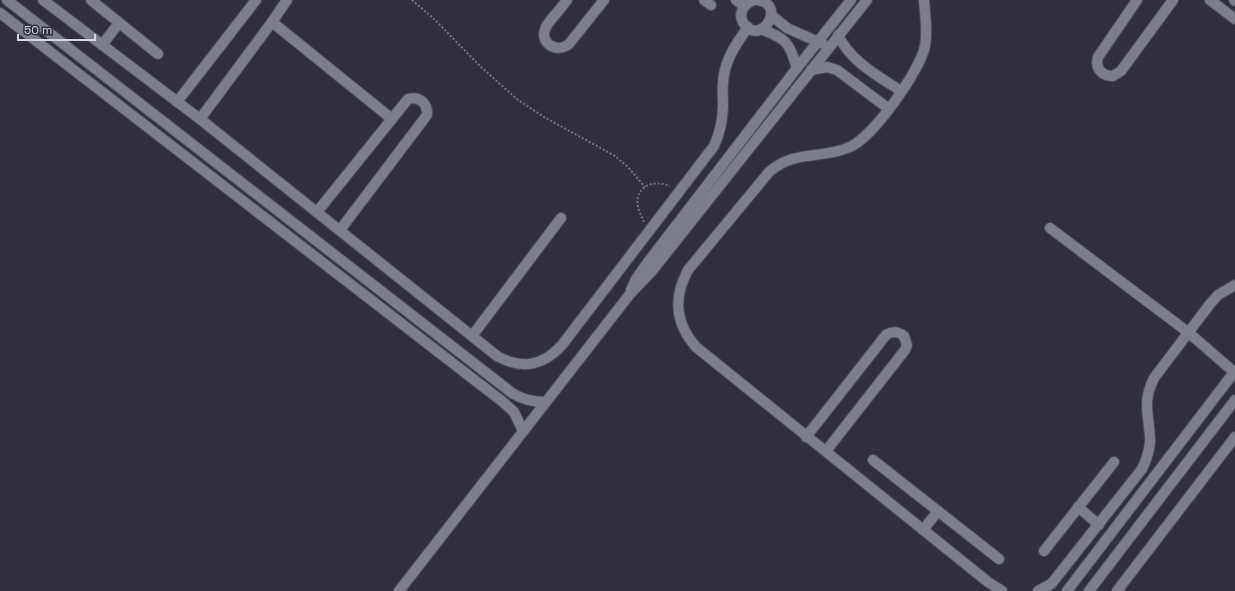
<svg xmlns="http://www.w3.org/2000/svg" width="1235" height="591" font-family="'Space Grotesk',sans-serif">
	<style>
		.lines { fill: none; stroke-linecap: round; stroke-linejoin: round }
		.minor-casing { stroke: #4d4d58; stroke-width: 12 }
		.path { stroke: #73747e; stroke-width: 2; stroke-dasharray: 2 2; stroke-linecap: butt }
		.minor { stroke: #7d7e8c; stroke-width: 10 }
	</style>
	<rect width="100%" height="100%" fill="#2f303c"/>
	<g class="lines">
		<defs>
			<g id="minor">
				<path d="M7 0 512 393C523 400 533 402 546 402"/>
				<path d="M43 0 200 119 497 356C522 370 543 366 562 345L714 146C720 133 723 119 723 104 723 97 722 90 723 83 724 61 736 44 748 27"/>
				<polyline points="91,0 158,54"/>
				<path d="M567 0C561 9 551 18 546 27 538 43 557 54 569 44L604 0"/>
				<polyline points="704,0 711,5"/>
				<polyline points="736,0 744,6"/>
				<path d="M755 0C744 2 737 14 744 24 761 47 788 4 757 0"/>
				<path d="M924 0C925 15 928 31 925 46 920 71 873 137 850 147 821 160 796 149 769 172L688 270C673 298 675 323 696 347L988 582 1002 591"/>
				<path d="M1137 0 1098 57C1095 68 1101 76 1113 76L1121 71 1173 0"/>
				<polyline points="1210,0 1235,19"/>
				<polyline points="1234,0 1235,1"/>
				<polyline points="0,13 503,402 514,412 523,431"/>
				<polyline points="771,15 787,28 823,44"/>
				<polyline points="272,22 392,119"/>
				<path d="M761 29C786 39 789 41 797 68"/>
				<path d="M838 35C850 61 878 76 901 91"/>
				<polyline points="102,45 119,23"/>
				<polyline points="811,70 827,67 837,70 889,109"/>
				<polyline points="177,102 256,0"/>
				<polyline points="200,119 272,22 287,0"/>
				<path d="M317 212 408 99C419 96 428 103 427 115L340 230"/>
				<polyline points="1050,228 1189,333 1234,372"/>
				<polyline points="631,290 636,279 645,266 797,68 851,0"/>
				<polyline points="472,336 561,218"/>
				<path d="M806 437 886 335C892 331 897 331 904 336L907 345 905 350 826 451"/>
				<polyline points="873,460 999,559"/>
				<polyline points="1078,507 1099,525"/>
				<polyline points="923,530 938,511"/>
				<polyline points="1044,551 1114,462"/>
				<polyline points="399,591 630,294 652,271 867,0"/>
				<path d="M1038 591 1051 584 1056 578 1142 469C1146 461 1149 452 1150 442 1150 416 1141 404 1154 378L1210 304 1218 295 1235 285"/>
				<polyline points="1067,591 1235,371"/>
				<polyline points="1089,591 1235,400"/>
				<polyline points="1117,591 1235,437"/>
			</g>
		</defs>
		<!-- minor casing -->
		<use href="#minor" class="minor-casing"/>
		<!-- path -->
		<g class="path">
			<polyline points="412,0 433,18 481,67 518,100 544,117 615,156 628,167 645,187"/>
			<path d="M644 222C642 217 639 212 638 207 634 186 654 179 670 186"/>
		</g>
		<!-- minor -->
		<use href="#minor" class="minor"/>
	</g>
	<!-- scale -->
	<path d="M18 34v6h77v-6" fill="none" stroke="#d7d7df" stroke-width="2"/>
	<text x="24" y="34" font-size="12" fill="#d7d7df" stroke="#2f303c" stroke-width="3" paint-order="stroke">50 m</text>
</svg>
